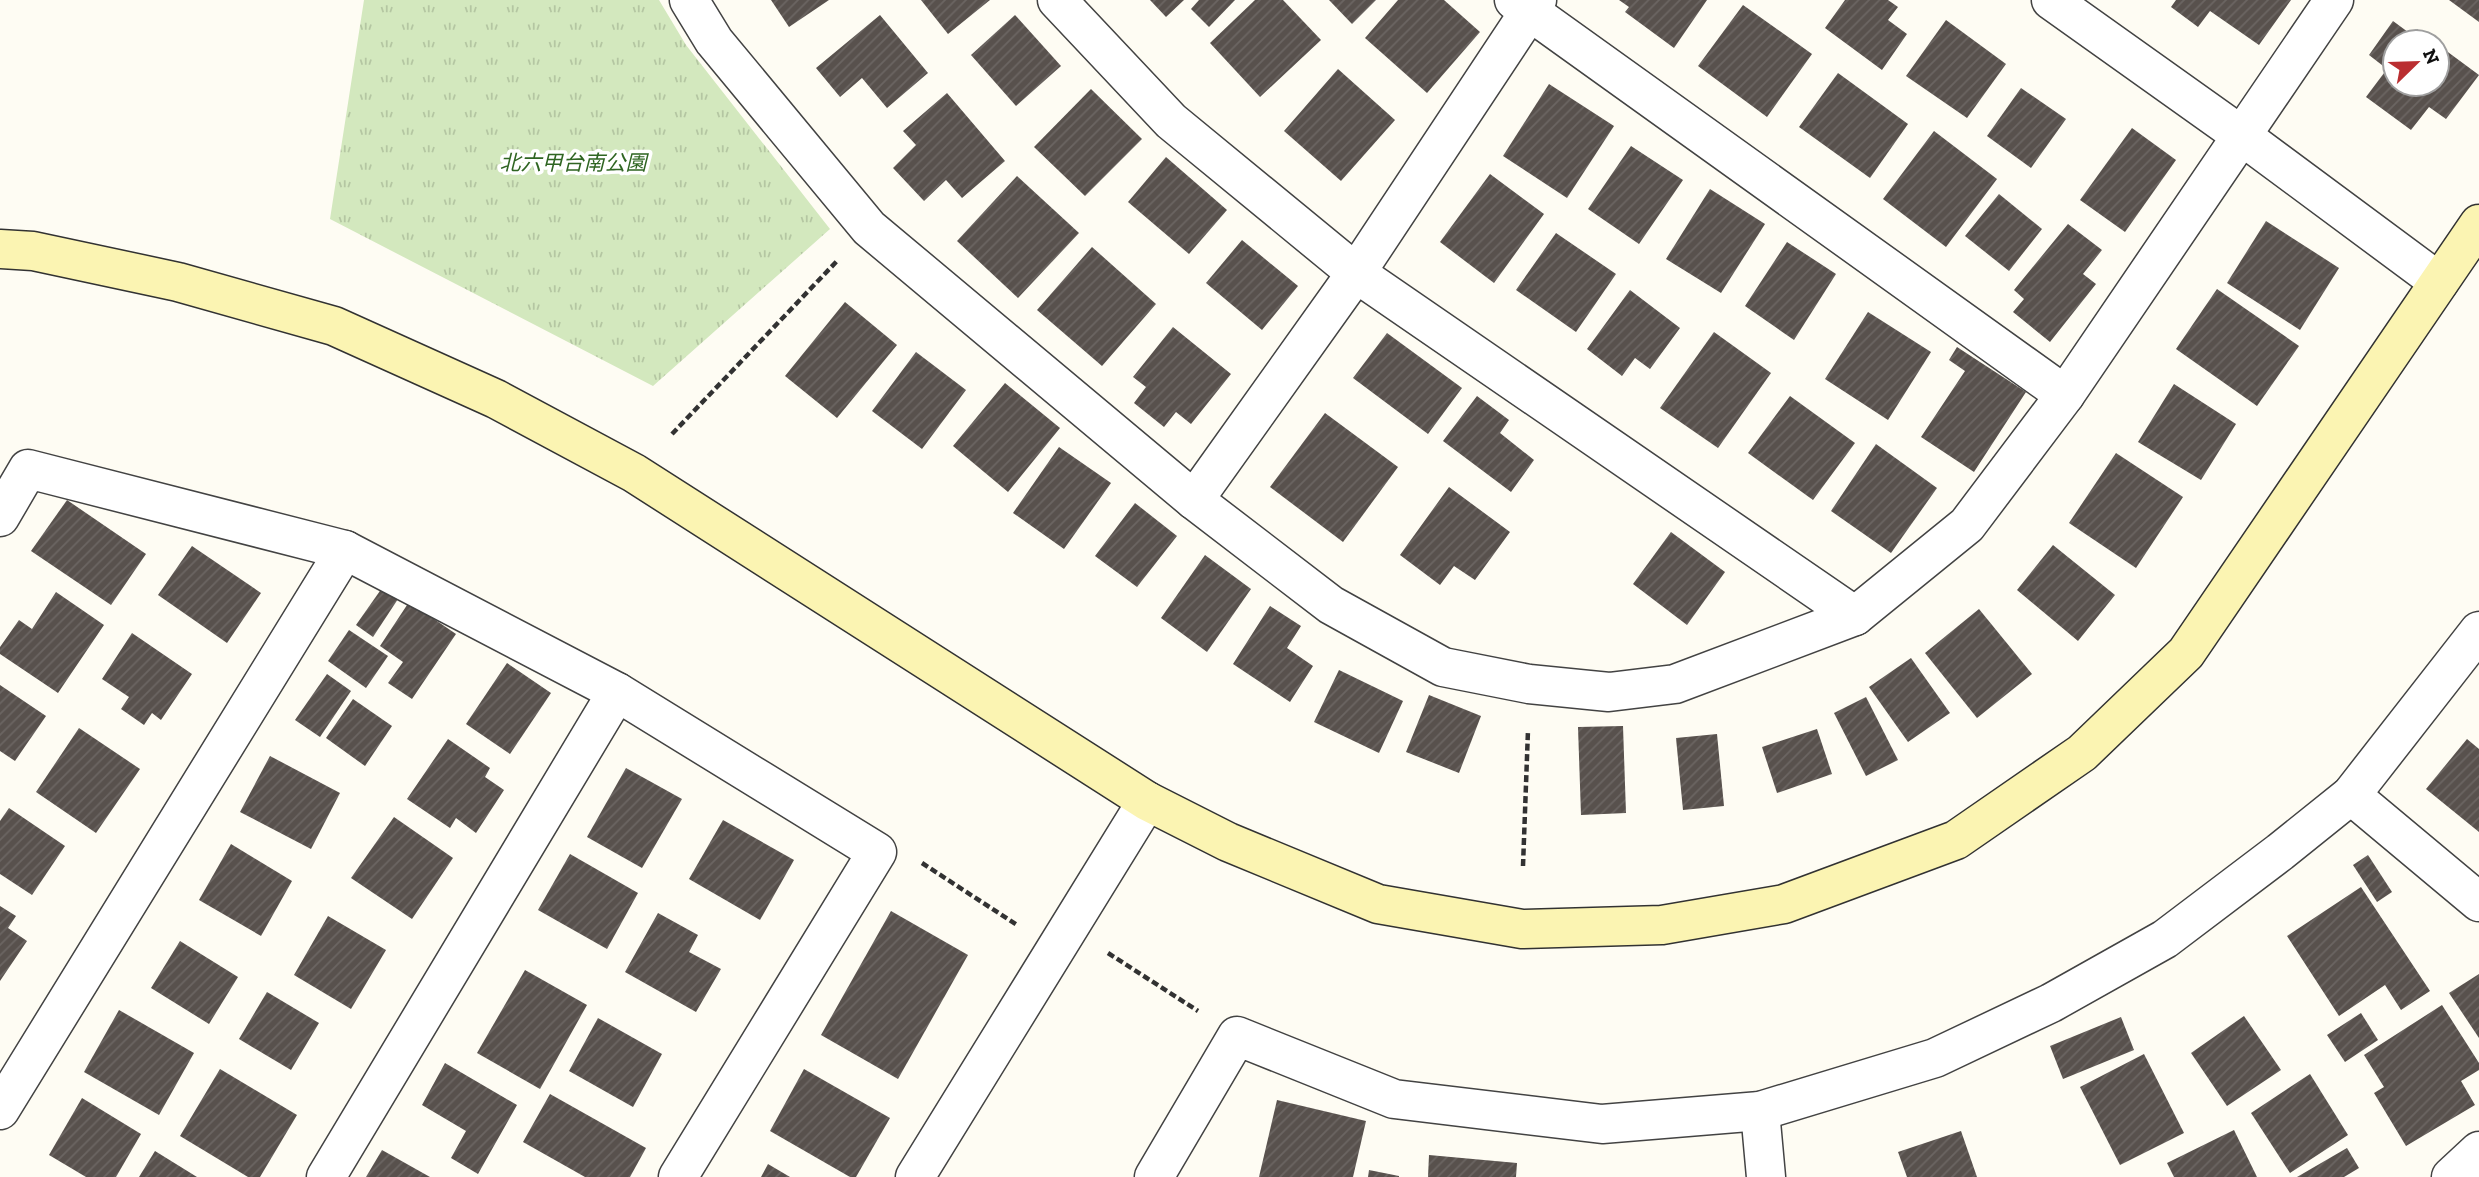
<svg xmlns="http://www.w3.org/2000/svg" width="2479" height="1177" font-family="'Zilla Slab','Noto Sans JP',serif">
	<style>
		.grass { fill: url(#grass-tufts) }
		.building { fill: url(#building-hatch) }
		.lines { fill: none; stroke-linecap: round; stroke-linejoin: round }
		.street-casing { stroke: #434343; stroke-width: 41 }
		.secondary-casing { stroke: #323232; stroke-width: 41 }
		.path { stroke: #323232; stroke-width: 4.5; stroke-dasharray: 7 3.5; stroke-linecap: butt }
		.street { stroke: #fff; stroke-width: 38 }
		.secondary { stroke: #fbf4b2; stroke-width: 38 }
		.labels { text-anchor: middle; stroke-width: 7; stroke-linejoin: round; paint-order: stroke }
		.park-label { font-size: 21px; font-style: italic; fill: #2f6522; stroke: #fff }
	</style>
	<defs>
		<pattern id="grass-tufts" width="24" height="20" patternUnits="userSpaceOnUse" patternTransform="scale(1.75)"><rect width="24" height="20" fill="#d3e8be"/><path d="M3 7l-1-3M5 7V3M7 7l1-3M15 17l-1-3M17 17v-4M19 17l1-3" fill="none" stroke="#b4c6a2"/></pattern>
		<pattern id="building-hatch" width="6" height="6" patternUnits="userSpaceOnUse" patternTransform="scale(1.75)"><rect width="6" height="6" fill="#58514d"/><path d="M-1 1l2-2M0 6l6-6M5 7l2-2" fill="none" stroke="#6b6562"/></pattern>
	</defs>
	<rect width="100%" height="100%" fill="#fefcf3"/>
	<!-- grass -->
	<polygon class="grass" points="364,0 659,0 686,45 830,229 653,386 330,219"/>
	<!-- building -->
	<g class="building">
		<polygon points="771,0 829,0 789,27"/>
		<polygon points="921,0 990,0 948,34"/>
		<polygon points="1150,0 1184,0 1166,17"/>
		<polygon points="1199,0 1235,0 1209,27 1191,9"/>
		<polygon points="1255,0 1283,0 1321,40 1260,97 1210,43"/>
		<polygon points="1329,0 1376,0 1352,24"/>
		<polygon points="1398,0 1444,0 1480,32 1427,93 1365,38"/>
		<polygon points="1619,0 1707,0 1674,48 1625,12 1629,7"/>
		<polygon points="1845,0 1888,0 1898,7 1888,20 1907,34 1882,70 1825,28"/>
		<polygon points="2176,0 2291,0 2259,45 2210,11 2198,27 2171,7"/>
		<polygon points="2449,0 2479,0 2479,22"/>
		<polygon points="1743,5 1812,54 1767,117 1698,66"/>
		<polygon points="880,15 928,73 887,108 862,78 840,97 816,68"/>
		<polygon points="1015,15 1061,66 1016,106 971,55"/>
		<polygon points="1946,20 2006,64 1967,118 1906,76"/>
		<polygon points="2393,21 2412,35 2417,29 2434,42 2395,42 2395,84 2437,84 2437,44 2479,75 2446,119 2429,107 2411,130 2366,97 2387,69 2369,55"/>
		<polygon points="1338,69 1395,120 1341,181 1284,131"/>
		<polygon points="1838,73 1908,124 1870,178 1799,127"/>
		<polygon points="1549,84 1614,126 1567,198 1503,156"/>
		<polygon points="2021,88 2066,119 2031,168 1987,136"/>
		<polygon points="1091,89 1142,139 1085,196 1034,147"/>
		<polygon points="947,93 1005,161 962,198 946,180 924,201 893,168 916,145 903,131"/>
		<polygon points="2132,128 2176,160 2125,232 2080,200"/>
		<polygon points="1934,131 1997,179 1946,247 1883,199"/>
		<polygon points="1631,146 1683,180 1639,244 1588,209"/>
		<polygon points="1166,157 1227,210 1189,254 1128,202"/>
		<polygon points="1490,174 1544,214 1494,283 1440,242"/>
		<polygon points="1017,176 1079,233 1018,298 957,241"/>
		<polygon points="1710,189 1765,224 1721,293 1666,259"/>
		<polygon points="1999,194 2042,229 2009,271 1965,236"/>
		<polygon points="2266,221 2339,268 2300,330 2227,283"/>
		<polygon points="2068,224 2102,250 2083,274 2096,284 2050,342 2013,312 2024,299 2014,290"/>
		<polygon points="1556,233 1616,274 1576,332 1516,290"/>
		<polygon points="1242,240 1298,286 1262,330 1206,283"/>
		<polygon points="1787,242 1836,274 1794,340 1745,306"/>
		<polygon points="1092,247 1156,304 1102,366 1037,310"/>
		<polygon points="2217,289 2299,346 2257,406 2176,349"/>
		<polygon points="1630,290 1680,328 1650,369 1635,358 1622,376 1587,349"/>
		<polygon points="845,302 897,345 837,418 785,376"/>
		<polygon points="1868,312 1931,352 1888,420 1825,379"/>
		<polygon points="1173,327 1231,374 1191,424 1176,412 1164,427 1134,403 1146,387 1133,377"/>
		<polygon points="1714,332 1771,373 1718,448 1660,408"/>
		<polygon points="1387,333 1462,388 1428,434 1353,378"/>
		<polygon points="1957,347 2026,392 1974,472 1921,437 1965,371 1949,360"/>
		<polygon points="916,352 966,390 922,449 872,411"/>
		<polygon points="1005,383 1060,428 1008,492 953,446"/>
		<polygon points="2174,384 2236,424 2201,480 2138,442"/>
		<polygon points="1477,396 1509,420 1500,433 1534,460 1511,492 1443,441"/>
		<polygon points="1790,396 1855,443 1813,500 1748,453"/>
		<polygon points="1325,413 1398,467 1343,542 1270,487"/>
		<polygon points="1876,444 1937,488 1891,553 1831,511"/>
		<polygon points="1059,447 1111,483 1064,549 1013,513"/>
		<polygon points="2116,453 2183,497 2136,568 2069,523"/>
		<polygon points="1449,487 1510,532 1475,580 1454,566 1440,585 1400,555"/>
		<polygon points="67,500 146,554 111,605 31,551"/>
		<polygon points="1135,503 1177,536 1137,587 1095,556"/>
		<polygon points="1671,532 1725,572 1687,625 1633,584"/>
		<polygon points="2053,545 2115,595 2078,641 2017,590"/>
		<polygon points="192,546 261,593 227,643 158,595"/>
		<polygon points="1205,555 1251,589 1207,652 1161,618"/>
		<polygon points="382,588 398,599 373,637 356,625"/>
		<polygon points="56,592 104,625 58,693 0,654 0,647 19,620 32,629"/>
		<polygon points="409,602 456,634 412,699 388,683 403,662 380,646"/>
		<polygon points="1270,606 1301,626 1287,648 1313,666 1290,702 1233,664"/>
		<polygon points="1979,609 2032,674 1977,718 1925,653"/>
		<polygon points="349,630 388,656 366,688 328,661"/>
		<polygon points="132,633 192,674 161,720 152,713 144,725 121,709 129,697 102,679"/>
		<polygon points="1911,658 1950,713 1908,742 1869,687"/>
		<polygon points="507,663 551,693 510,754 466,724"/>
		<polygon points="1339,670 1403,701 1379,753 1314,722"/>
		<polygon points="327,674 351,691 320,737 295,720"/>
		<polygon points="0,685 46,716 15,761 0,751"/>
		<polygon points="1429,695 1481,716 1459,773 1406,752"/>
		<polygon points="1866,697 1898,760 1866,776 1834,713"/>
		<polygon points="353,699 392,726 365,766 326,738"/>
		<polygon points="1623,726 1626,813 1581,815 1578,727"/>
		<polygon points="79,728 140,769 96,833 36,792"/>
		<polygon points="1817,729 1832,774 1777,793 1762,747"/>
		<polygon points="1717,734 1724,806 1683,810 1676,738"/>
		<polygon points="448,739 490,768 485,777 504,790 476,833 456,818 450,828 407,799"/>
		<polygon points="2467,739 2479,749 2479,832 2426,789"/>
		<polygon points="270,756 340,793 311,849 240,812"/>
		<polygon points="626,768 682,799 642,868 587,837"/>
		<polygon points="9,808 65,846 32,895 0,874 0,821"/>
		<polygon points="394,817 453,858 412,919 351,878"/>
		<polygon points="723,820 794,860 760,920 689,879"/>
		<polygon points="231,844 292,881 261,936 199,900"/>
		<polygon points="570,854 638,893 607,949 538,910"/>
		<polygon points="2368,855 2392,892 2377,902 2353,865"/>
		<polygon points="2361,887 2430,991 2401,1010 2385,985 2339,1016 2287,936"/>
		<polygon points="0,906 16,916 8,928 27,941 0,981"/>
		<polygon points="891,911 968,955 898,1079 821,1035"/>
		<polygon points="658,913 698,935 689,952 721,969 696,1012 625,972"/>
		<polygon points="328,916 386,950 351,1009 294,975"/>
		<polygon points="180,941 238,977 209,1024 151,988"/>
		<polygon points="525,970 587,1005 540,1089 477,1053"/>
		<polygon points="2479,974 2479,1038 2449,993"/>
		<polygon points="267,992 319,1023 291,1070 239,1039"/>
		<polygon points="2442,1005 2479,1063 2479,1070 2461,1081 2475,1105 2406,1146 2374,1093 2384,1087 2364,1055"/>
		<polygon points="119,1010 194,1053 159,1115 84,1072"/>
		<polygon points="2361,1013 2378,1040 2345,1062 2327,1035"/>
		<polygon points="2244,1016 2281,1070 2227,1106 2191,1053"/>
		<polygon points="2121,1017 2134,1050 2063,1079 2050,1046"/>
		<polygon points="598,1018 662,1054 633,1107 569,1071"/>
		<polygon points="2144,1054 2184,1133 2120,1165 2080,1087"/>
		<polygon points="445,1063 517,1105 478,1174 451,1158 466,1131 422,1105"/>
		<polygon points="220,1069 297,1115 260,1177 248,1177 180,1136"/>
		<polygon points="804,1069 890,1118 856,1177 850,1177 770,1131"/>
		<polygon points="2310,1074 2348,1135 2290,1173 2251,1113"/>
		<polygon points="550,1094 646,1148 630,1177 585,1177 523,1142"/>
		<polygon points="82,1098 141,1134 116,1177 86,1177 49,1155"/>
		<polygon points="1277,1100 1366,1121 1353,1177 1259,1177"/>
		<polygon points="2234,1130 2257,1177 2174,1177 2167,1163"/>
		<polygon points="1961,1131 1977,1177 1907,1177 1898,1152"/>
		<polygon points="2347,1148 2359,1168 2344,1177 2297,1177"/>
		<polygon points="382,1150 430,1177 366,1177"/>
		<polygon points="155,1151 197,1177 139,1177"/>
		<polygon points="1429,1155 1517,1163 1516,1177 1428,1177"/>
		<polygon points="768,1164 790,1177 761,1177"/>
		<polygon points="1369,1170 1399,1176 1399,1177 1368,1177"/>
	</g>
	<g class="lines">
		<defs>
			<g id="street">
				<polyline points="689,0 714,41 869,228 1194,500 1331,605 1443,667 1529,684 1609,692 1675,684 1855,616 1967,525 2065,395 2334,0"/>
				<polyline points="1057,0 1171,121 1356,273 1855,616"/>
				<polyline points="1514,0 2065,395"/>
				<polyline points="2051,0 2242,136 2439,282"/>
				<polyline points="1194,500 1356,273 1537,0"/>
				<polyline points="0,517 28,469 345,550 617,692 877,852 678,1177"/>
				<polyline points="2351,795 2479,902"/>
				<polyline points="0,1110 345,550"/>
				<polyline points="1760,1111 1766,1177"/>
				<polyline points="326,1177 617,692"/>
				<polyline points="915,1177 1147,801"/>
				<polyline points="1154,1177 1237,1036 1394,1099 1602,1124 1760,1111 1935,1058 2051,1003 2165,939 2280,852 2351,795 2479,631"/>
				<polyline points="2451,1177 2479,1151"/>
			</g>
			<polyline id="secondary" points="0,249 33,251 178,282 334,326 496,399 634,473 1147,801 1228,842 1378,904 1522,929 1662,925 1784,904 1956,840 2082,753 2186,653 2479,224"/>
		</defs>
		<!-- street casing -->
		<use href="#street" class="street-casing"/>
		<!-- secondary casing -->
		<use href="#secondary" class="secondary-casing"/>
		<!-- path -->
		<g class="path">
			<polyline points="672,434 837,261"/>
			<polyline points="922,863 1017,925"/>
			<polyline points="1523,866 1528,730"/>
			<polyline points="1108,953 1198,1011"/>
		</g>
		<!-- street -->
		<use href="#street" class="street"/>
		<!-- secondary -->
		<use href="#secondary" class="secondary"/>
	</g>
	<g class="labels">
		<!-- park labels -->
		<g class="park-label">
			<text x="573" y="170">北六甲台南公園</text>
		</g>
	</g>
	<!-- north arrow -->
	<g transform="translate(2416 63) rotate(67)"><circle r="33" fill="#ffffff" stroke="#9f9f9f" stroke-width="2"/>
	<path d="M0-5L12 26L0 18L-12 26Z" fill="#ba2e31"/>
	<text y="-10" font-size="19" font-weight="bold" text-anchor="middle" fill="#101010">N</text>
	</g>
</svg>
